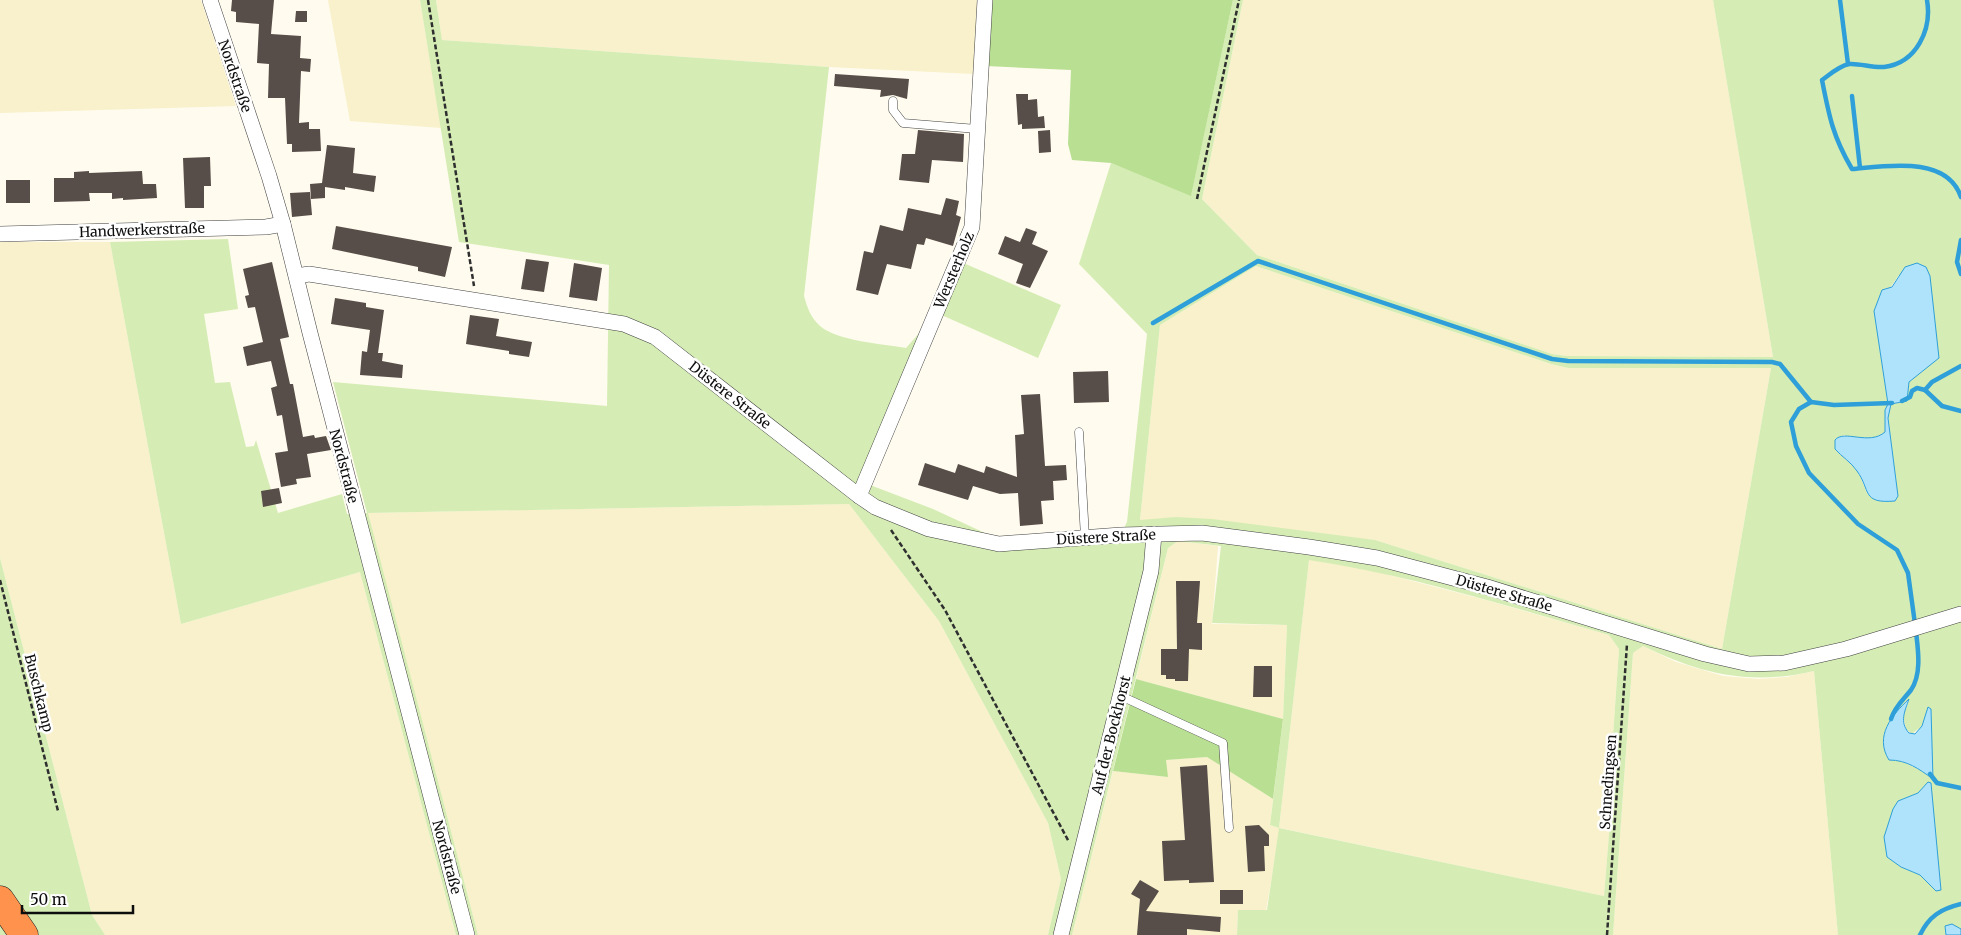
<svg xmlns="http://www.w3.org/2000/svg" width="1961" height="935" font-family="Merriweather,serif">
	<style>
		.farmland { fill: #f8f1cb }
		.green { fill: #d5edb4; fill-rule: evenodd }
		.forest { fill: #b9df92 }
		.water { fill: #aee3fb; stroke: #2e9fd9 }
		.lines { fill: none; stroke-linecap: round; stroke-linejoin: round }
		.stream { stroke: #2e9fd9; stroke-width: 4.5 }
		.building { fill: #574d49 }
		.service-casing { stroke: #404040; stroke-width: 9 }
		.minor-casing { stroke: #404040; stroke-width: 16 }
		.motorway-casing { stroke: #1e1e1e; stroke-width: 29 }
		.path { stroke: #2f2f2f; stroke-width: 2.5; stroke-dasharray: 5 2.5; stroke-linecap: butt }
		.service { stroke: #fff; stroke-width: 8 }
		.minor { stroke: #fff; stroke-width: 15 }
		.motorway { stroke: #ff924c; stroke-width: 28 }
		.labels { text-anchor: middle; stroke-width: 5; stroke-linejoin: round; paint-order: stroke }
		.street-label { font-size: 14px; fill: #0d0d0d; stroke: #fff }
	</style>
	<rect width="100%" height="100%" fill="#fffbee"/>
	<!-- farmland -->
	<g class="farmland">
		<polygon points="0,0 201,0 236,106 0,113"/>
		<polygon points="328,0 420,0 441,128 350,121"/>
		<polygon points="436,0 977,0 974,74 829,67 442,40"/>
		<polygon points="1243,0 1713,0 1773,357 1567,356 1552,354 1257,255 1202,199"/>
		<polygon points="0,242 110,242 181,624 360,572 456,935 105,935 92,915 0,558"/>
		<polygon points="1256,266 1551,364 1568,368 1771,368 1722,649 1375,540 1140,520 1160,325"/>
		<polygon points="849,504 939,621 1048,823 1061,879 1048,935 478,935 367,513"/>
		<polygon points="1178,541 1218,546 1212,624 1287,625 1283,719 1136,679 1168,548"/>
		<polygon points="1309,559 1358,567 1482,599 1609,635 1619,649 1608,808 1611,810 1604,896 1280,828 1266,911 1238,910 1237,935 1072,935 1113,771 1167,777 1165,760 1207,757 1273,799 1270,825 1279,828"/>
		<polygon points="1643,646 1676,662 1723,676 1758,679 1787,677 1814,671 1838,935 1613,935 1633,653"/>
	</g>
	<!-- green -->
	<g class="green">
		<path d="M420 0H436L442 40 829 67 804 296C807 307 811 318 820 326 837 341 884 344 906 348L937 313 961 262 1061 305 1038 358 937 313 870 485 933 509 1000 540 1122 532 1127 522 1147 334 1079 264 1111 163 1191 195 1233 0H1243L1202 199 1257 255 1552 354 1567 356 1773 357 1713 0H1961V929L1945 927 1946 935H1838L1814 671C1750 686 1701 674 1643 646L1633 653 1613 935H1237L1238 910H1267L1279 828 1270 825 1283 719 1287 625 1212 623 1221 546 1178 541 1168 548 1072 935H1048L1061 879 1048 823 939 621 849 504 368 513 478 935H456L360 572 181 624 110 242 228 239 238 309 204 314 215 383 230 382 246 447 254 446 256 440 278 513 342 494 347 514 367 513 333 382 607 406 609 265 459 242ZM1256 266 1551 364 1568 368H1771L1722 649 1375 540 1212 519 1176 517 1140 520 1160 325ZM1899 275 1919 373 1909 382 1907 401 1891 404 1888 417 1898 496 1887 502 1874 499 1867 493 1858 471 1840 454 1843 435C1856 441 1874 441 1885 432V410L1888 405 1874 311ZM1309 560C1411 575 1510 607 1609 635L1619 649 1608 809 1611 810 1604 896 1279 828ZM1909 701 1903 716 1906 729 1912 734 1922 726 1920 770 1899 760H1889L1884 746ZM1930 783 1941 889V890L1920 875 1901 867 1899 801 1918 793Z"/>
		<polygon points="0,558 92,915 105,935 0,935"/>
	</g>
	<!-- forest -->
	<g class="forest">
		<polygon points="990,0 1233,0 1191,196 1111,163 1072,160 1068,144 1071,70 986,66"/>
		<polygon points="1136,679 1283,719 1273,799 1207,757 1166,760 1168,777 1113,771"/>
	</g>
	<!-- water -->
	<g class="water">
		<path d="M1917 263 1926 267 1930 276 1939 358 1909 382 1907 401 1891 404 1888 418 1898 496 1895 501C1861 504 1871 490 1857 471 1851 462 1842 457 1835 449V440C1844 429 1869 446 1885 432V410L1888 404 1874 311 1882 290 1892 287 1905 267Z"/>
		<path d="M1909 699C1905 711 1899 722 1909 733L1915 734 1922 726 1928 707 1931 709 1933 779C1919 769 1907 760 1889 760 1874 736 1892 715 1909 699Z"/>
		<polygon points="1928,782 1931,783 1941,890 1936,891 1920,875 1901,867 1887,857 1884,837 1893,809 1898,801 1918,793"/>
		<polygon points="1952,924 1961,929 1961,935 1946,935 1945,926"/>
	</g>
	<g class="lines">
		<!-- stream -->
		<g class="stream">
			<polyline points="1840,0 1848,64"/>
			<path d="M1927 0C1932 29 1917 63 1884 67 1872 68 1860 63 1849 64 1839 66 1829 75 1822 80 1829 116 1833 137 1852 169 1886 166 1947 155 1961 197"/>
			<polyline points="1852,96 1860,168"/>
			<polyline points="1961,240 1957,262 1961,274"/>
			<polyline points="1153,323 1258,261 1552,359 1568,361 1772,362 1780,364 1811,402"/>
			<polyline points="1925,390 1942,406 1961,411"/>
			<polyline points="1902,401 1910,397 1912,391 1917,388 1925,390 1932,382 1961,366"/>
			<polyline points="1892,403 1834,405 1811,402 1799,409 1791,422 1796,446 1809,473 1858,524 1897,550 1908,573 1915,624"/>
			<path d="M1891 719C1895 706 1904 699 1911 690 1922 674 1918 649 1916 632"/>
			<polyline points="1930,774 1937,783 1961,788"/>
			<path d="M1920 935C1929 916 1941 909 1961 904"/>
		</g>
	</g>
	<!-- building -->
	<g class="building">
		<polygon points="232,0 274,0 271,34 301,36 300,58 311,59 310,72 301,71 299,123 309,122 309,129 320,129 321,151 292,152 292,144 287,144 285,98 268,98 269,64 257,63 259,24 236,22 236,12 231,11"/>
		<polygon points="296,11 307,11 307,22 295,22"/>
		<polygon points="835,74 909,79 907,99 893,95 880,97 881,90 834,86"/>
		<polygon points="1016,94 1028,94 1028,100 1037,99 1038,117 1044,116 1045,128 1022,129 1022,124 1018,125"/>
		<polygon points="918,130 964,134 963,162 932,160 929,183 899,180 902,154 915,154"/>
		<polygon points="1050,130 1051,152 1039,153 1038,131"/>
		<polygon points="327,145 355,148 353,173 376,176 374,192 345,187 345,190 325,187 325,198 311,199 310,184 322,183"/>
		<polygon points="210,157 211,186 204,186 204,208 185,208 183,158"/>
		<polygon points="89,171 89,173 142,171 143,184 156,184 157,198 123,200 123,198 112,199 112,193 89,193 90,201 54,202 54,178 74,178 74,172"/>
		<rect x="6" y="180" width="24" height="23"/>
		<polygon points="310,192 312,215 292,217 290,193"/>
		<polygon points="946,198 959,201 956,215 961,217 953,246 926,238 924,245 917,244 911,269 887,264 878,295 856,290 864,251 873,253 880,225 903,231 908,208 941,215"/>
		<polygon points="336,226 452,247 445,277 418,271 418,267 332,249"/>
		<polygon points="1026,228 1037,232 1032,244 1048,251 1030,288 1016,283 1023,264 998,254 1005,236 1020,242"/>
		<polygon points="526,259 549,262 544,292 521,289"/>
		<polygon points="272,262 289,337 280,339 290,384 293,384 303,437 314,435 315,438 326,436 331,450 307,454 311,477 296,479 297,484 281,487 275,453 288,451 282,415 277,416 271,388 277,386 271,361 247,366 243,347 263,342 255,307 248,308 245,296 249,295 243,269"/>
		<polygon points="574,263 602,268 597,301 569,297"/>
		<polygon points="335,298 366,303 366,307 384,310 378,353 383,353 382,361 403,365 402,378 360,375 362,351 367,352 370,330 331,324"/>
		<polygon points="470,315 499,319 496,336 532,342 529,357 509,354 509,351 466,344"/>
		<polygon points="1108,371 1109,402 1074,403 1073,372"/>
		<polygon points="1040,394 1045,466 1066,465 1067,480 1053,481 1054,500 1041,501 1043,524 1020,526 1018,493 1000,494 973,486 968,500 918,485 925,463 955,473 958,464 984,473 986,466 1017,477 1015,435 1024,434 1021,395"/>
		<polygon points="279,488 282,503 263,507 261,491"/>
		<polygon points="1176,581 1200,581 1197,623 1202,623 1202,650 1189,649 1188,681 1175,681 1175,679 1166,679 1166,675 1161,675 1161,649 1177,649"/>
		<polygon points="1254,666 1272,666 1272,697 1253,697"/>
		<polygon points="1207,765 1214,882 1189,883 1189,880 1164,881 1162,841 1185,840 1180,767"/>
		<polygon points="1259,825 1269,835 1269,846 1264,846 1265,871 1248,872 1245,826"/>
		<polygon points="1140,880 1159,891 1146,911 1221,917 1220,932 1187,929 1187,935 1137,935 1140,899 1131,894"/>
		<rect x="1220" y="890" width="23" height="14"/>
	</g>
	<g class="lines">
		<defs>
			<g id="service">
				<polyline points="893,101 893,110 903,123 977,129"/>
				<polyline points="1079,432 1085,537"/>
				<polyline points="1121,696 1223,743 1229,828"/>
			</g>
			<g id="minor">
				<polyline points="210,0 269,176 283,224 310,333 467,935"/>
				<polyline points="0,234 266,227 283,224"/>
				<polyline points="297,276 309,274 624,324 655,337 859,496 875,507 929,529 999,544 1121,535 1202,533 1309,547 1377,558 1487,587 1705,654 1749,664 1784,663 1846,649 1961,614"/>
				<polyline points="859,496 972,227 985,0"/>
				<polyline points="1061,935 1151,571 1154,534"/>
			</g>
			<polyline id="motorway" points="0,900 24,935"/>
		</defs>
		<!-- service casing -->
		<use href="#service" class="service-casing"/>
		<!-- minor casing -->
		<use href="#minor" class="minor-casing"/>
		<!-- motorway casing -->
		<use href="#motorway" class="motorway-casing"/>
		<!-- path -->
		<g class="path">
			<polyline points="428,0 474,286"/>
			<polyline points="1197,199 1239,0"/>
			<polyline points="891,530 945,610 1069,842"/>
			<polyline points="0,580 58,811"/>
			<polyline points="1607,935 1627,644"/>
		</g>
		<!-- service -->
		<use href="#service" class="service"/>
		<!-- minor -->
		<use href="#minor" class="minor"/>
		<!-- motorway -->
		<use href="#motorway" class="motorway"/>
	</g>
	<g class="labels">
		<!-- street labels -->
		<g class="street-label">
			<text transform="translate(235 76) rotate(71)" y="5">Nordstraße</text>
			<text transform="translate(142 230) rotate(-2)" y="5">Handwerkerstraße</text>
			<text transform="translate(954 270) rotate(-67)" y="5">Wersterholz</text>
			<text transform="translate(730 395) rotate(38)" y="5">Düstere Straße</text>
			<text transform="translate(344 466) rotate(75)" y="5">Nordstraße</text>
			<text transform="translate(1106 537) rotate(-3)" y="5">Düstere Straße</text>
			<text transform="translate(1504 593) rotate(16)" y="5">Düstere Straße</text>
			<text transform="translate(39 693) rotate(76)" y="5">Buschkamp</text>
			<text transform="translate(1111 735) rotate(-76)" y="5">Auf der Bockhorst</text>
			<text transform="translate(1608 782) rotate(-86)" y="5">Schnedingsen</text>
			<text transform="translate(447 857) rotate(75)" y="5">Nordstraße</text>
		</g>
	</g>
	<!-- scale -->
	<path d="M22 905v8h111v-8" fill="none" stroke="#0d0d0d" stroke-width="2.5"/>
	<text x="30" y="905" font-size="15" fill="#0d0d0d" stroke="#ffffff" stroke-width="4" paint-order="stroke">50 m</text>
</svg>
